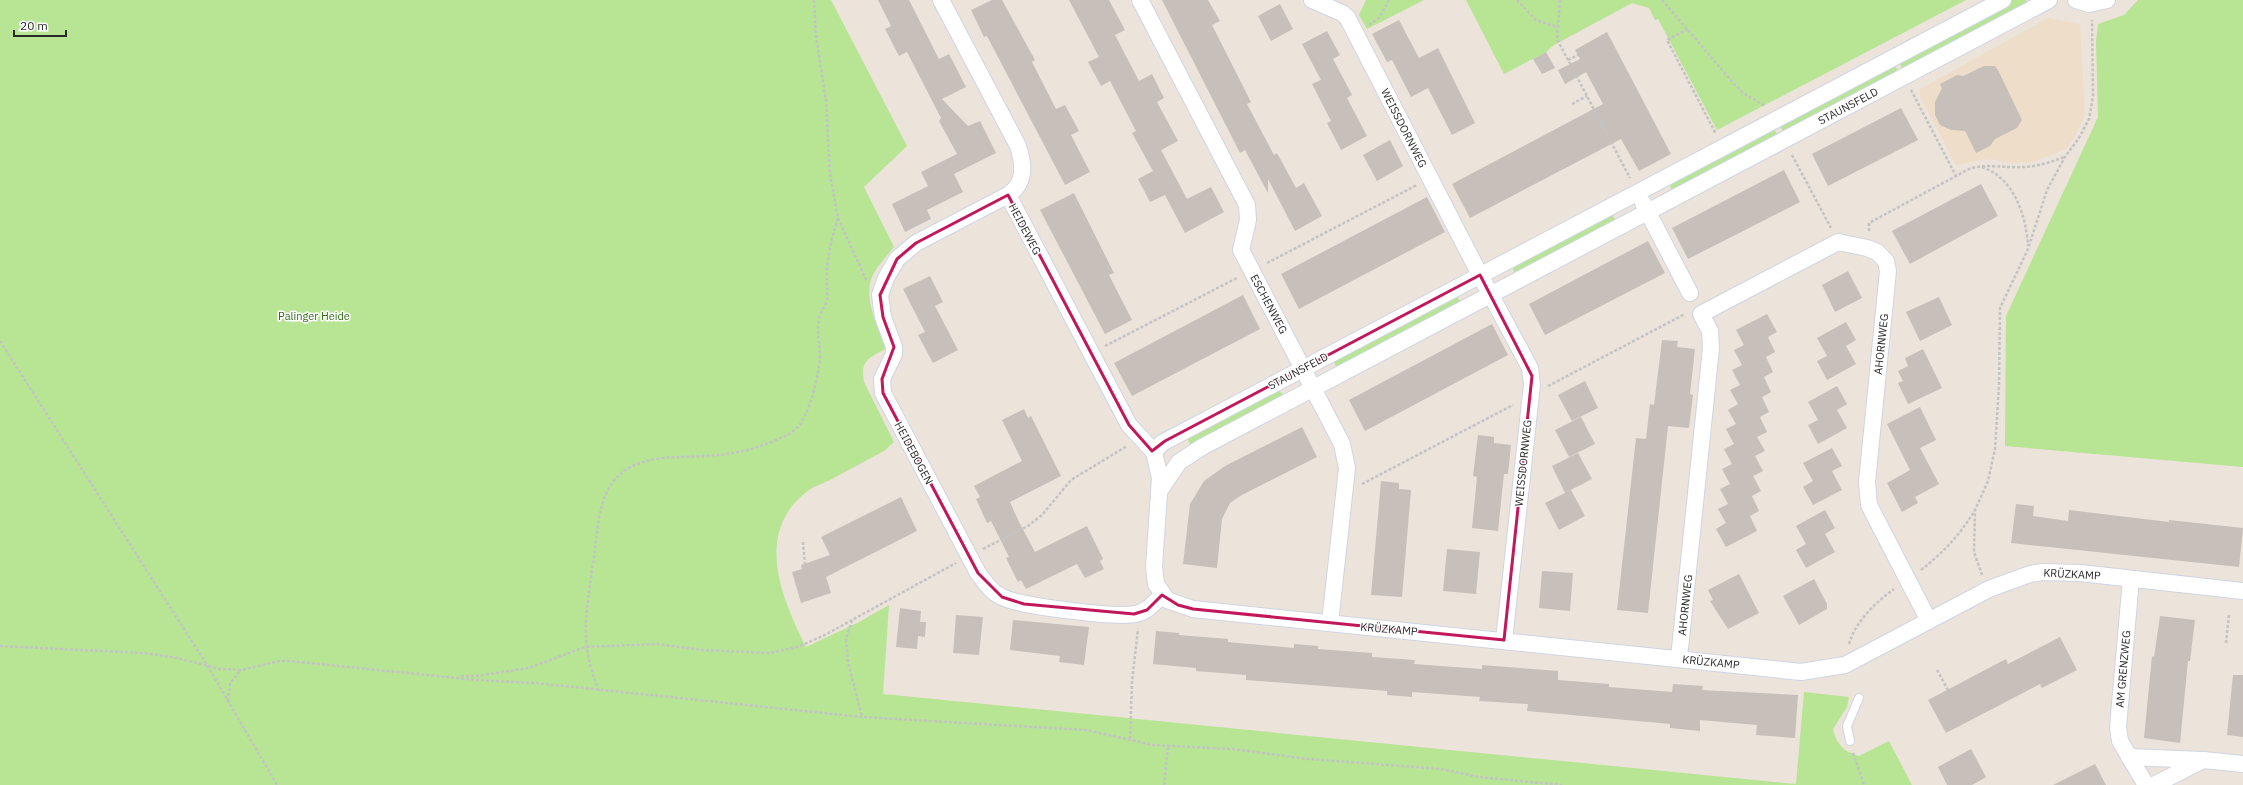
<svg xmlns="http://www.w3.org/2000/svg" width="2243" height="785" font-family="'IBM Plex Sans',sans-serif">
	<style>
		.education { fill: #eedec9 }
		.green { fill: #b7e594 }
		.building { fill: #c7c0ba }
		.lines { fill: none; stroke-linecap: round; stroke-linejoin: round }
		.service-casing { stroke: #cfd5e3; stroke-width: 10 }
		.minor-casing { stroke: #cfd5e3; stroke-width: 18 }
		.path { stroke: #c3c3c3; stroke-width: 2.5; stroke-dasharray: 3 2; stroke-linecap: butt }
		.service { stroke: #fff; stroke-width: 8 }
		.minor { stroke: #fff; stroke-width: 16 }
		.marked { fill: none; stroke: #c2185b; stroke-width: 3; stroke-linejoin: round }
		.labels { text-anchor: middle; stroke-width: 3; stroke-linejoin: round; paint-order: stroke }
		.street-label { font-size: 11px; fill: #292929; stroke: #fff }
		.park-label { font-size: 11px; fill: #306817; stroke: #fff }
	</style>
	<rect width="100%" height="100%" fill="#ece3da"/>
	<!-- education -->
	<polygon class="education" points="2048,18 2080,24 2085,113 2075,137 2066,149 2033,162 2013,163 1986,159 1956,165 1920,97 1920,89"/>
	<!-- green -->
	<g class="green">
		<path d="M0 0H831L907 146 864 187 894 247C886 257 877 266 872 277 863 298 878 329 887 348 869 358 860 360 864 382L894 442 884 451C866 461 848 470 830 480 822 484 812 487 805 493 754 535 782 598 806 647L859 622 889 605 883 694 1796 784 1804 692 1849 697 1847 707 1833 729C1836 744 1844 752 1859 756L1889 741 1912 785H0Z"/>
		<polygon points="1366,0 1424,0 1367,29 1359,15"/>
		<polygon points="1466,0 1966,0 1717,130 1658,19 1655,20 1649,8 1632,3 1554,45 1546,52 1504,74"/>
		<polygon points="2010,0 2026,0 2029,6 1904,72 1898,60"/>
		<polygon points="2138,0 2243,0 2243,467 2005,446 2006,316 2098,117 2096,41 2098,24 2124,15"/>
		<polygon points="1893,63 1900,74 1785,135 1779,124"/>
		<polygon points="1773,127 1779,138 1673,192 1669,184"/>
		<polygon points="1612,214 1615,220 1516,273 1514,272 1512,265"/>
		<polygon points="1456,296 1461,302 1338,368 1336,367 1334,361"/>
		<polygon points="1278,389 1284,396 1192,445 1190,444 1187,437"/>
	</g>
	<!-- building -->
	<g class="building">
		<polygon points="878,0 909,0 939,59 949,54 966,87 942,99 968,126 980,121 996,153 954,174 963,192 927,210 931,219 905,232 892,204 928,186 921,172 957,154 939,121 941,118 907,52 899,56 885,29 891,26"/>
		<polygon points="992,0 1002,0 1035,60 1032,62 1056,109 1065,105 1079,131 1071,135 1090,172 1065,185 987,36 984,37 971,10"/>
		<polygon points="1069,0 1109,0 1125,30 1115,35 1139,81 1152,74 1164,98 1157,102 1178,141 1161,150 1187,199 1211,187 1224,212 1185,233 1165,195 1150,202 1138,179 1153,171 1132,133 1136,131 1110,81 1101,86 1088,62 1099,57"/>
		<polygon points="1162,0 1208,0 1220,21 1212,25 1251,102 1247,104 1274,155 1277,153 1296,188 1304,183 1322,216 1295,231 1268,179 1268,193 1245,150 1240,153"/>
		<polygon points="1280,4 1293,29 1271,41 1258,16"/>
		<polygon points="1399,20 1419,58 1438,48 1475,123 1452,135 1428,88 1411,97 1392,60 1387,62 1372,34"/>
		<polygon points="1327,31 1340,55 1333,59 1352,95 1347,98 1367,136 1341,150 1327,123 1331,121 1312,84 1321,80 1302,44"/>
		<polygon points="1607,32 1671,154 1639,171 1621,139 1470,218 1452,184 1603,104 1586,72 1565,84 1558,70 1580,59 1575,50"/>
		<polygon points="1546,52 1555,68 1542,74 1533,59"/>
		<polygon points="1984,66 1995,66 1998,70 2022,120 2017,128 1995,139 1990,146 1976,153 1965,131 1951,130 1940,125 1935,115 1935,102 1942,88 1940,84 1957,75 1963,76"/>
		<polygon points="1901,108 1918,140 1828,186 1812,154"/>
		<polygon points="1390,140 1403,166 1377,181 1363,155"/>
		<polygon points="1784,170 1800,202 1688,259 1672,228"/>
		<polygon points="1981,184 1998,216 1910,264 1892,231"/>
		<polygon points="1074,193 1114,273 1109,275 1132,320 1105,334 1040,210"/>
		<polygon points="1427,197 1445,232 1299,309 1281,274"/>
		<polygon points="1648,241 1665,273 1545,335 1529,304"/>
		<polygon points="1848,271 1862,298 1835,312 1822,285"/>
		<polygon points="930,276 943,302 935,306 958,350 933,363 918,335 925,332 903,289"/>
		<polygon points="1243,295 1260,329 1132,396 1114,363"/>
		<polygon points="1939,297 1952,325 1920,341 1906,312"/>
		<polygon points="1767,314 1777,332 1768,337 1775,352 1766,357 1773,372 1764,377 1771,392 1762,397 1769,412 1760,417 1767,432 1757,437 1765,451 1755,456 1763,471 1753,476 1761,491 1752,496 1759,511 1750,516 1757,531 1726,547 1716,529 1726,523 1718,509 1728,504 1720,489 1730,484 1722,469 1732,464 1724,449 1734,444 1726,429 1736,424 1728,410 1738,404 1730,390 1740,385 1732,370 1742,365 1734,350 1744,345 1736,330"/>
		<polygon points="1846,322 1856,340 1846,346 1856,364 1827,380 1817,361 1827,356 1817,338"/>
		<polygon points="1492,324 1508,355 1365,431 1349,400"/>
		<polygon points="1662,340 1678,341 1677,347 1695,349 1690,394 1693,395 1689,428 1668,426 1648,613 1617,610 1636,438 1646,439 1650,404 1654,405"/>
		<polygon points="1923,349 1942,388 1908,404 1898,383 1903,381 1898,371 1908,366 1905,358"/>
		<polygon points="1585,381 1598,408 1572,421 1558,395"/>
		<polygon points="1837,386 1847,404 1837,410 1847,428 1818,444 1808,425 1818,420 1808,402"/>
		<polygon points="1920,407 1936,440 1920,448 1939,484 1915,497 1918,503 1902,512 1887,483 1910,470 1887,424"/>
		<polygon points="1024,409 1028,418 1031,416 1061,476 1010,502 1019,522 1035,552 1087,526 1103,559 1100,561 1104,569 1085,578 1077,564 1026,589 1021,580 1018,582 1006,558 1009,557 991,521 987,523 976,499 980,497 974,486 1022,461 1002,420"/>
		<polygon points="1581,417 1595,444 1569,457 1555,430"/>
		<polygon points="1302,427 1317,457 1240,496 1230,503 1222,519 1217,568 1183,564 1190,504 1204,481 1225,466"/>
		<polygon points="1478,435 1494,437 1494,443 1511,445 1508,474 1504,474 1498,531 1472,528 1477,477 1473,476"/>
		<polygon points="1832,448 1842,466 1832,471 1842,490 1813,505 1803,487 1813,481 1803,463"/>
		<polygon points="1578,453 1592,479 1565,493 1552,466"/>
		<polygon points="1381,481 1399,483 1399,489 1411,490 1402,597 1371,595"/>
		<polygon points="1571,490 1585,516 1559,530 1545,503"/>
		<polygon points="901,497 917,531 826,577 831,593 801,603 792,572 802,569 801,565 830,555 821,537"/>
		<polygon points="2016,504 2034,506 2033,516 2068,521 2069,510 2169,522 2169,520 2243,528 2239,567 2011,543"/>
		<polygon points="1825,510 1835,528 1825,534 1835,552 1806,568 1796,550 1806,544 1796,526"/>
		<polygon points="1447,549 1480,552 1476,594 1443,591"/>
		<polygon points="1542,571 1573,573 1570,611 1539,608"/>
		<polygon points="1739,574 1759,613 1728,629 1710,601 1713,600 1708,590"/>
		<polygon points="1814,579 1827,604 1827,609 1799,625 1783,596"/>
		<polygon points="900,608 921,611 920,622 926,622 925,637 918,636 917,649 896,647"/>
		<polygon points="956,615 983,617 979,655 953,653"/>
		<polygon points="2160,616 2195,620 2190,661 2188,661 2180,743 2144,738 2152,656 2154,657"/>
		<polygon points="1013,620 1089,627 1084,665 1059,662 1060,656 1010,650"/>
		<polygon points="1156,631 1179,633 1179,635 1228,639 1228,642 1294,648 1294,644 1318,646 1318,649 1372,653 1372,657 1415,660 1414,664 1482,669 1482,665 1558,671 1558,680 1609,684 1609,687 1672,692 1673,684 1703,686 1702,690 1798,695 1795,738 1756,735 1757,725 1700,720 1700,731 1670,728 1670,724 1527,711 1528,704 1479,701 1480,697 1412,692 1412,697 1387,695 1387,691 1246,680 1246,675 1196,671 1196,668 1153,664"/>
		<polygon points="2060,637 2077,670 2042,688 2040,684 1946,733 1928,700 2006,659 2008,664"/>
		<polygon points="2233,675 2243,675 2243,737 2227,735"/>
		<polygon points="1971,749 1986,777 1972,785 1947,785 1938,767"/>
		<polygon points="2095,764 2106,785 2053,785"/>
	</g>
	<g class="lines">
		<defs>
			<polyline id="service" points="1850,741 1847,726 1859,698"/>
			<g id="minor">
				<path d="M941 0 1018 146C1024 165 1026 183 1008 195L1129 425 1154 452"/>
				<polyline points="1140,0 1247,205 1248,220 1241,250 1342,444 1347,468 1330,623"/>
				<polyline points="1312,0 1342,13 1347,17 1480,275 1530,368 1532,385 1504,640"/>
				<polyline points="2003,0 1162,443 1154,452 1160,478 1154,567 1156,584 1167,600 1193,609 1801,672 1845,665 1989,589 2030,574 2043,572 2080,573 2243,591"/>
				<polyline points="2076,0 2089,4 2107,0"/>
				<path d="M1008 195 916 243 897 259 886 278 880 295 883 317 894 347V354L882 379 883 393 978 573C985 582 991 592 1002 597 1019 606 1116 618 1135 614 1147 612 1154 603 1162 595"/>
				<polyline points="1643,203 1690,293"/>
				<polyline points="1160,490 1179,462 1202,447 2049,0"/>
				<polyline points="2131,579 2118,727 2120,741 2146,785"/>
				<polyline points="1679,658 1711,348 1710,331 1701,314 1838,242 1867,248 1877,252 1886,261 1888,271 1867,482 1869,505 1929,621"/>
				<polyline points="2129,757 2202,760"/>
				<polyline points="2154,785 2203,760 2243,764"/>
			</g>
		</defs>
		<!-- service casing -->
		<use href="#service" class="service-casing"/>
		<!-- minor casing -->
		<use href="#minor" class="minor-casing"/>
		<!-- path -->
		<g class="path">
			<polyline points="814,0 816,36 826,101 830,174 838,218 867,282"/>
			<polyline points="1517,0 1536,20 1557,27"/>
			<polyline points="1560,0 1557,39 1630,178"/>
			<polyline points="1662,0 1735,85 1743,93 1765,106"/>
			<polyline points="1369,25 1379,18 1389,0"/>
			<polyline points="1688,29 1667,40 1716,134"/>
			<polyline points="1568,60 1578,55"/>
			<polyline points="1911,90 1956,176"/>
			<polyline points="1572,104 1587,96"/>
			<polyline points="1792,155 1831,228"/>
			<path d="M1982 167C2014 178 2026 215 2028 246"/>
			<path d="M1869 231V223L1969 169C1983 164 1998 167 2012 167 2031 168 2047 164 2064 157"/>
			<polyline points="1267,263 1417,185"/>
			<polyline points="0,341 207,665 277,785"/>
			<polyline points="1105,346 1237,278"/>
			<polyline points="1548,386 1685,314"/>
			<polyline points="1362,484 1513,405"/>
			<polyline points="803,542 805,564"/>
			<polyline points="983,549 1028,526 1042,515 1071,480 1127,446"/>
			<path d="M1921 570C1945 551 1959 536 1975 510"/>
			<polyline points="1982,575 1974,552 1975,510 1988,481 1995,449 1999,385 2000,308 2028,249 2047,190 2065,157 2079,138 2089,119 2093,96 2092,20"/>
			<polyline points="852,620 846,639 848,662 862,717"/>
			<polyline points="2226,643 2229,614"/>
			<path d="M1849 644C1855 622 1876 602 1894 589"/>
			<polyline points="0,646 144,653 177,658 220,669 242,670 279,661 289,661 477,680 535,683 862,717 1086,730 1153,745 1232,749 1308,759 1441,769 1479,777 1562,785"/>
			<polyline points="1937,670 1948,690"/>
			<polyline points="461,676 476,676 529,668 585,647 657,644 702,650 770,653 797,647 823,636 956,563"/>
			<path d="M599 691C579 643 586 614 593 564 597 539 597 503 613 482 633 454 675 458 704 456 725 455 744 452 763 445 776 440 793 435 801 423 811 407 820 372 820 353 819 341 817 332 819 319 820 312 826 306 827 299 828 289 826 280 827 270 828 252 833 235 838 218"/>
			<polyline points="228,701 230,683 241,670"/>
			<polyline points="1130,739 1132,682 1138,629"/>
			<polyline points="1853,753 1864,785"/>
			<polyline points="1164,785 1168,746"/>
		</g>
		<!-- service -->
		<use href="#service" class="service"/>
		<!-- minor -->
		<use href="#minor" class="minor"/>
	</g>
	<!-- marked area -->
	<path class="marked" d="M1008 195 1129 425 1152 451 1165 441 1480 275 1532 376 1504 640 1193 609 1178 605 1162 595 1147 610 1134 614 1024 604 1002 597 978 573 883 393 882 379 894 347 883 317 880 295 897 259 916 243Z"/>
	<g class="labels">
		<!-- street labels -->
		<g class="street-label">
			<text transform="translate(1848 106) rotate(-28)" y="4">STAUNSFELD</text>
			<text transform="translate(1404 128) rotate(63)" y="4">WEISSDORNWEG</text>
			<text transform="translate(1025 229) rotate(62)" y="4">HEIDEWEG</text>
			<text transform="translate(1269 304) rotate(62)" y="4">ESCHENWEG</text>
			<text transform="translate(1881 344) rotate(-84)" y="4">AHORNWEG</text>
			<text transform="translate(1298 371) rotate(-28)" y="4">STAUNSFELD</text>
			<text transform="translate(914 453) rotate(62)" y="4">HEIDEBOGEN</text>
			<text transform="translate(1523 463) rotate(-84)" y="4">WEISSDORNWEG</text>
			<text transform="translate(2072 574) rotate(3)" y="4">KRÜZKAMP</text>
			<text transform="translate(1685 605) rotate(-84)" y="4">AHORNWEG</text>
			<text transform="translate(1389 629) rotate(5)" y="4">KRÜZKAMP</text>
			<text transform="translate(1711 662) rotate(6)" y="4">KRÜZKAMP</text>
			<text transform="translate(2123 669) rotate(-85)" y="4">AM GRENZWEG</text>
		</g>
		<!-- park labels -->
		<g class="park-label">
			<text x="314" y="320">Palinger Heide</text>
		</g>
	</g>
	<!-- scale -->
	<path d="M14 30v6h52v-6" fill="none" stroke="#292929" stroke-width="2"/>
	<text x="20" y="30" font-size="12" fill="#292929" stroke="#ffffff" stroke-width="3" paint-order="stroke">20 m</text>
</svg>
